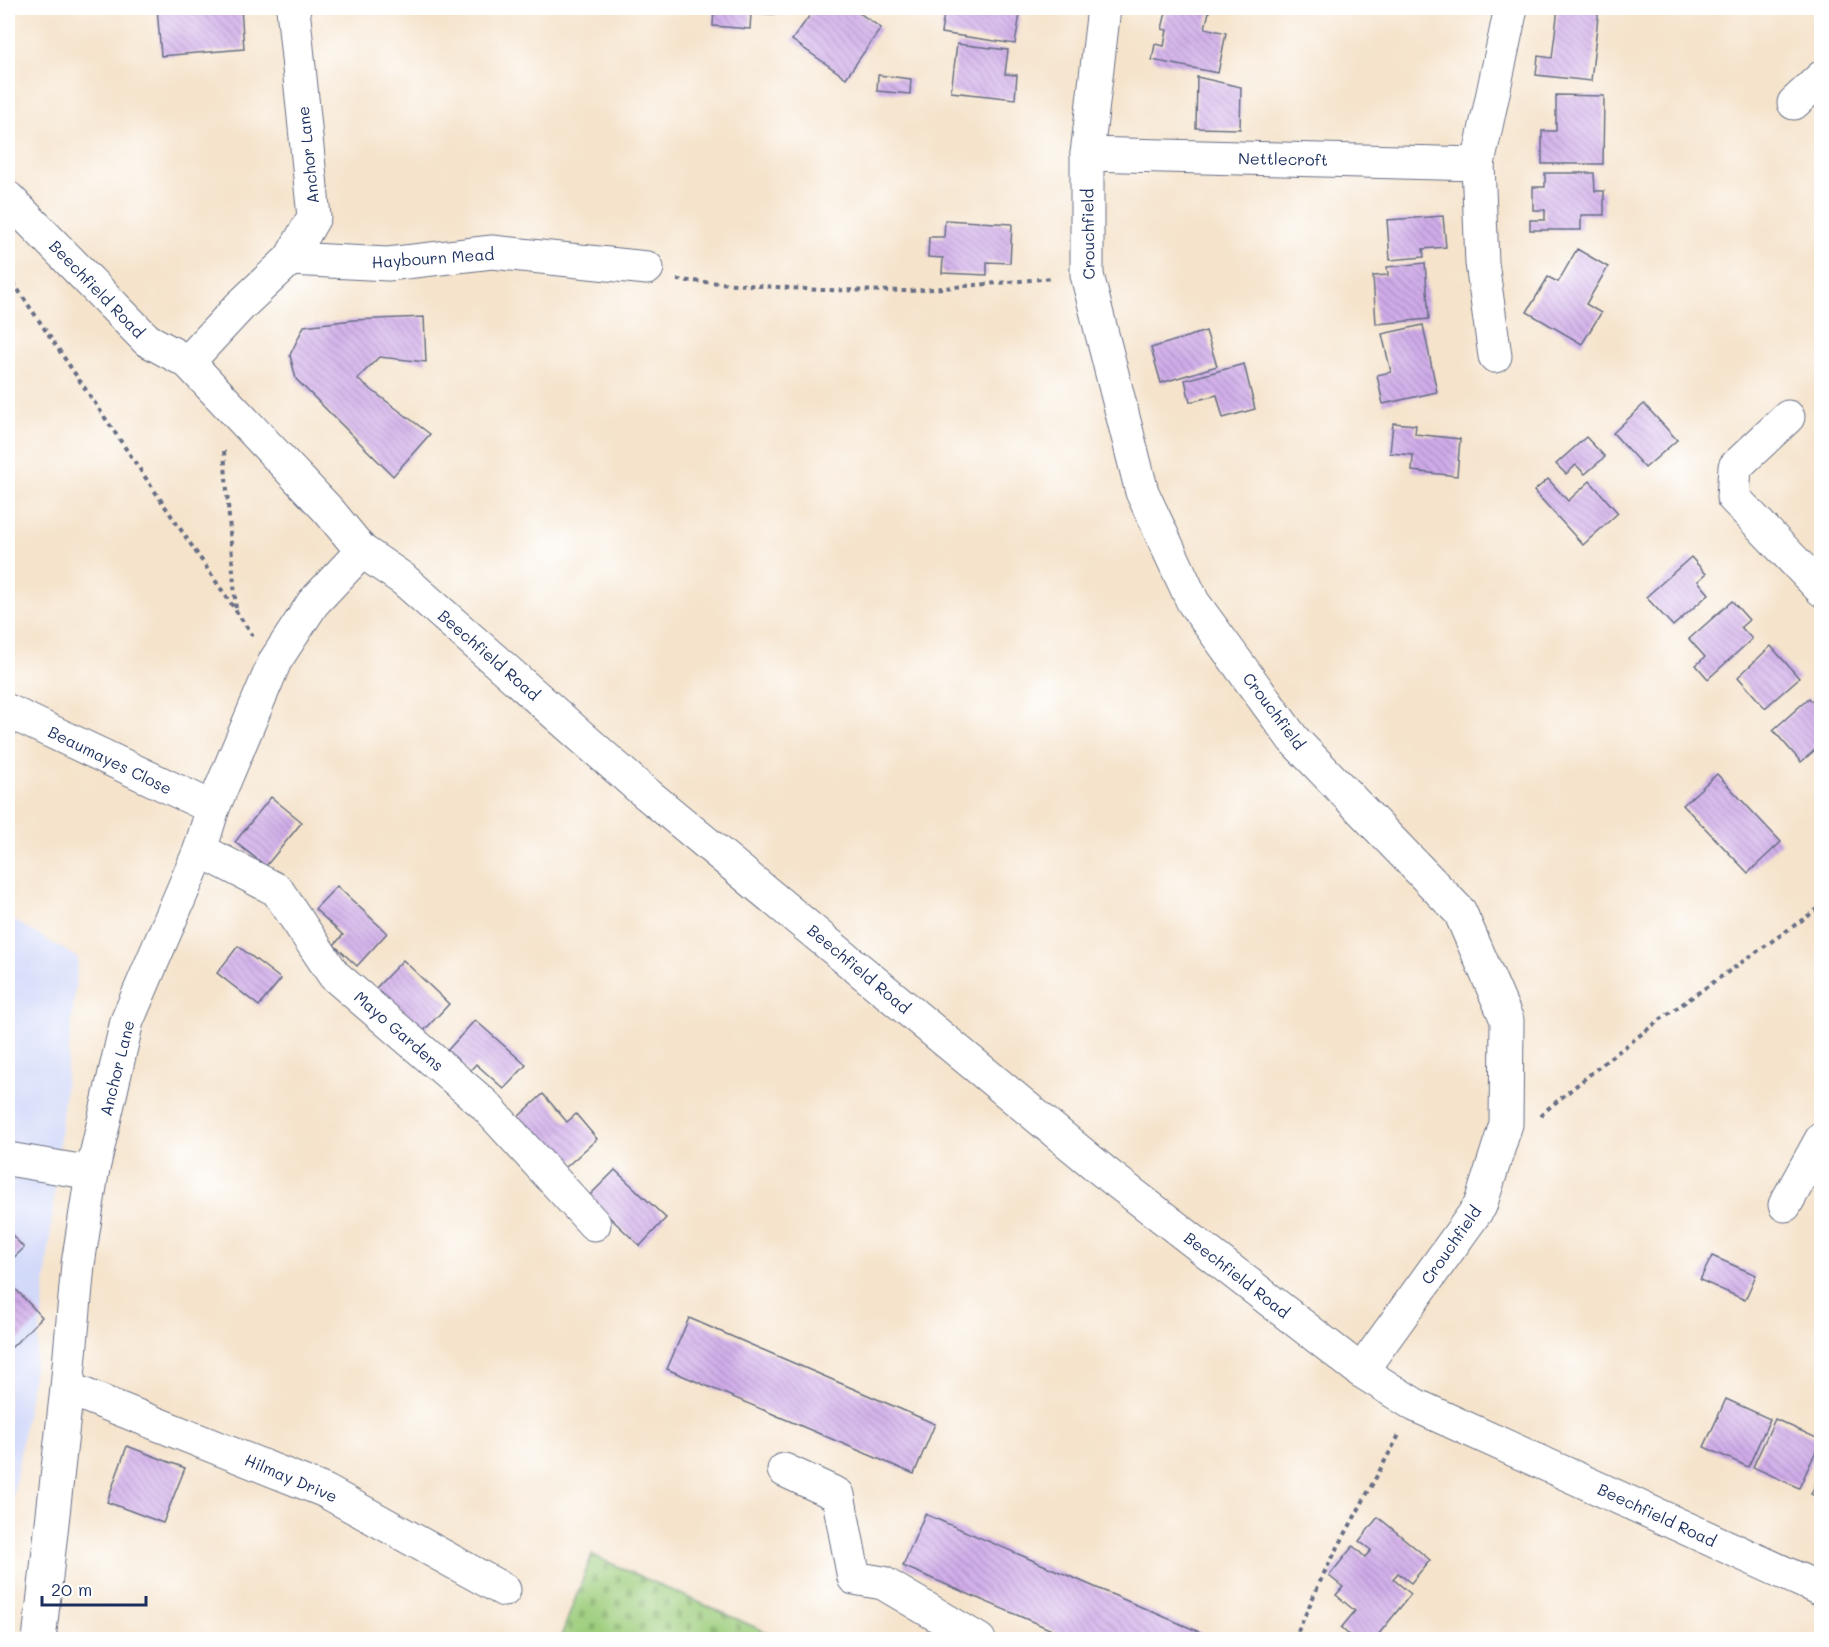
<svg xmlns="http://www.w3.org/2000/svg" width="1829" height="1647" font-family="Mali,sans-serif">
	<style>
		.built { fill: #d2d9f9 }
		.cemetery { fill: url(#cemetery-stones); stroke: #5c7e6e; stroke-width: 1.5 }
		.building { fill: url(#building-back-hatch) }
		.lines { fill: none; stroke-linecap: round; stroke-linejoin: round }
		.minor-casing { stroke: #676e84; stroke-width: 35 }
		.path { stroke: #676e84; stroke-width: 4; stroke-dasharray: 4.5 4.5; stroke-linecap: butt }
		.minor { stroke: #fff; stroke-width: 33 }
		.labels { text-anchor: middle; stroke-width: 5; stroke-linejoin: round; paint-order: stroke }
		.street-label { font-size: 16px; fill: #1b2f5e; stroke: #fff }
	</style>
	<defs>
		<pattern id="cemetery-stones" width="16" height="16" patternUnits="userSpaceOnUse" patternTransform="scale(1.5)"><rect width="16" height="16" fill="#9ece7d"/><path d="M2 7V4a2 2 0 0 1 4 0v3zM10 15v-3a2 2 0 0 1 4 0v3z" fill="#88b16e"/></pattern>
		<pattern id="building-back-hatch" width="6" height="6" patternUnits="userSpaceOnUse" patternTransform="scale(1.5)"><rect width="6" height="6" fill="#d0ace9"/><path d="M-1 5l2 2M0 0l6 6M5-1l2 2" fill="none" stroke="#a88cc0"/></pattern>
	</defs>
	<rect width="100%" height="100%" fill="#fff"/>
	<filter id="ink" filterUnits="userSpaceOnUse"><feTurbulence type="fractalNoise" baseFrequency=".0167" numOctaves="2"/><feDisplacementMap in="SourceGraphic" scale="12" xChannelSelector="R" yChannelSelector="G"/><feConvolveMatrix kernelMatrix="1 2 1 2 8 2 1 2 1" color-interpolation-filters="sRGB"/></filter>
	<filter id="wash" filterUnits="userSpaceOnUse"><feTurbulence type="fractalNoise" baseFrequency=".008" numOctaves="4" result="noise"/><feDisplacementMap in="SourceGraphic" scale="24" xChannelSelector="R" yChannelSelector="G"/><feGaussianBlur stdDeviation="1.35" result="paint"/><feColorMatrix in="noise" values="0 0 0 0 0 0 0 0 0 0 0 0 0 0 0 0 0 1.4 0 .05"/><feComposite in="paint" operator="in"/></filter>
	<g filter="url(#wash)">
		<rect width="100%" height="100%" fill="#f5e3cb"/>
		<!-- built -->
		<polygon class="built" points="8,917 78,958 42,1317 8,1529"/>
		<!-- cemetery -->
		<polygon class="cemetery" points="592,1555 782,1639 560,1639"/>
		<g id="blocks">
			<!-- building -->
			<g class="building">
				<polygon points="157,8 241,8 244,49 161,56"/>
				<polygon points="714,8 774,8 774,14 751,13 750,29 713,26"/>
				<polygon points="815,8 852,8 881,28 846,78 792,40"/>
				<polygon points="945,8 1021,8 1015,44 941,33"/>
				<polygon points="1167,8 1185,8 1209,12 1205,28 1226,33 1218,73 1152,60 1155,44 1164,46 1167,30 1162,29"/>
				<polygon points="1558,8 1599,8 1591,81 1536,75 1538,56 1552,58"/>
				<polygon points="957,44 1008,50 1005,74 1017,75 1015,99 951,92"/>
				<polygon points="878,75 911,79 910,94 877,91"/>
				<polygon points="1197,77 1241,87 1240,129 1196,128"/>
				<polygon points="1556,95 1604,96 1603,164 1542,164 1542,131 1556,131"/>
				<polygon points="1545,173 1594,173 1595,191 1604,191 1604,215 1581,215 1581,230 1530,230 1530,220 1545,220 1545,210 1533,210 1533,187 1545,187"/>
				<polygon points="1443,216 1446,247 1423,249 1424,257 1390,260 1387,220"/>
				<polygon points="945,220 1012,224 1010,263 987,262 987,275 942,273 943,258 928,257 929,237 944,237"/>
				<polygon points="1577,249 1608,267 1586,304 1601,313 1582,344 1527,312 1548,277 1558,282"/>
				<polygon points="1425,263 1429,319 1376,324 1373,276 1388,275 1387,267"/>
				<polygon points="424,317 426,362 379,357 357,379 430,434 393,476 296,379 290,355 304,326 353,320"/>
				<polygon points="1423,325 1437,392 1383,404 1377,375 1391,372 1382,334"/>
				<polygon points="1206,331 1217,366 1161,383 1151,348"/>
				<polygon points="1244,364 1255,409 1223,418 1217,395 1190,402 1185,380"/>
				<polygon points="1644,404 1677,440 1645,468 1613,433"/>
				<polygon points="1393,423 1416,425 1415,434 1460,439 1457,476 1412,471 1413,455 1390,453"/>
				<polygon points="1586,437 1605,457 1585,474 1576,465 1566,474 1556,464"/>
				<polygon points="1548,479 1568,501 1590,481 1618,513 1583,545 1534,491"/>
				<polygon points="1691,557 1706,574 1698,581 1709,594 1673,626 1646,597"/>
				<polygon points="1732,601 1749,620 1741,627 1752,639 1708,679 1696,665 1705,657 1689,639"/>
				<polygon points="1771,646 1799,678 1765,708 1738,677"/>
				<polygon points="1809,698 1822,712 1822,744 1801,762 1773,730"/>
				<polygon points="1717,774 1781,842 1748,873 1683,805"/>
				<polygon points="271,797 302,822 266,866 235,842"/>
				<polygon points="337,886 387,933 357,966 334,945 343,935 315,909"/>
				<polygon points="238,946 281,979 259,1006 217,973"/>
				<polygon points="403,960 449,1004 419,1036 372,992"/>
				<polygon points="475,1020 526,1065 504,1089 476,1064 469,1072 446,1052"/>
				<polygon points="543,1094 567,1122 576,1114 597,1139 565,1168 518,1117"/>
				<polygon points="615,1170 666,1218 640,1246 588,1197"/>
				<polygon points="12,1235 24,1248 8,1263 8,1239"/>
				<polygon points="1712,1256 1756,1275 1745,1300 1700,1280"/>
				<polygon points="8,1281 42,1317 8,1351"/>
				<polygon points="689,1318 935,1424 914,1474 667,1369"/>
				<polygon points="1726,1399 1770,1419 1748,1467 1704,1447"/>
				<polygon points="1775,1419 1821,1440 1799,1488 1753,1467"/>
				<polygon points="127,1446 185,1468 163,1523 107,1502"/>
				<polygon points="1822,1471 1822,1499 1811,1494"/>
				<polygon points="925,1514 1218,1640 1075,1640 903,1566"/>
				<polygon points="1378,1517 1430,1560 1411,1583 1398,1573 1393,1579 1411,1594 1374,1640 1355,1640 1341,1628 1355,1611 1336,1595 1343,1587 1329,1576 1353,1546 1365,1557 1371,1550 1359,1541"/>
			</g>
		</g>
	</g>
	<g filter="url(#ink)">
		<use href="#blocks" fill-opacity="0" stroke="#676e84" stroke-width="1.5"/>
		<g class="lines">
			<defs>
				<g id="minor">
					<polyline points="1104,8 1087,154 1087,275 1142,492 1193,602 1293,739 1460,912 1507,1020 1506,1124 1480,1206 1361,1371"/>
					<polyline points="1794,103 1822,77"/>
					<polyline points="1087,154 1478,164"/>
					<polyline points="8,198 147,340 188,362 329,511 362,551 403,579 635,784 1103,1171 1361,1371 1415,1405 1822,1590"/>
					<polyline points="290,259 388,264 492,252 647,268"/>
					<polyline points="1495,356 1482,263 1478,164 1511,8"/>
					<polyline points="188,362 240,306 290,259 314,217 293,8"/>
					<polyline points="1788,417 1735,467 1733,497 1822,590"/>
					<polyline points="8,711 213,808"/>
					<polyline points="200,850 277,890 334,975 484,1104 594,1224"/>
					<polyline points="8,1159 92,1173"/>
					<polyline points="1785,1205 1822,1138"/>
					<polyline points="67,1388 325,1491 504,1590"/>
					<polyline points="784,1470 838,1495 854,1578 883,1583 979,1640"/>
					<polyline points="39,1640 67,1388 78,1264 92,1173 127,1021 200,850 213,808 275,661 313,603 362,551"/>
				</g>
			</defs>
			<!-- minor casing -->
			<use href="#minor" class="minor-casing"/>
			<!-- path -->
			<g class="path">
				<polyline points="8,275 253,636"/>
				<polyline points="677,280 819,290 910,291 1053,278"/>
				<polyline points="224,451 236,611"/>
				<polyline points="1541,1116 1544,1112 1605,1062 1661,1019 1822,906"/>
				<polyline points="1294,1640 1324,1573 1399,1435"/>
			</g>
			<!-- minor -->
			<use href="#minor" class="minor"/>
		</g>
	</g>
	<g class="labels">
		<!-- street labels -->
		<g class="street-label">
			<text transform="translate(308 155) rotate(-96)" y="6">Anchor Lane</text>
			<text transform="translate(1283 159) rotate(1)" y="6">Nettlecroft</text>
			<text transform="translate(1088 234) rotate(-91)" y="6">Crouchfield</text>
			<text transform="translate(433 258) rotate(-4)" y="6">Haybourn Mead</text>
			<text transform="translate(97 289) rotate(46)" y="6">Beechfield Road</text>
			<text transform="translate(489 655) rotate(41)" y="6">Beechfield Road</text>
			<text transform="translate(1274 711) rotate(53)" y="6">Crouchfield</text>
			<text transform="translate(110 760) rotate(26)" y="6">Beaumayes Close</text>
			<text transform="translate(859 969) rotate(40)" y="6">Beechfield Road</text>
			<text transform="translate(399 1031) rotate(41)" y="6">Mayo Gardens</text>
			<text transform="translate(117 1068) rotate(-76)" y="6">Anchor Lane</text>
			<text transform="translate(1451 1245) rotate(-55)" y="6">Crouchfield</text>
			<text transform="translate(1237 1275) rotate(38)" y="6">Beechfield Road</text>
			<text transform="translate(291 1478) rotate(23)" y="6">Hilmay Drive</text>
			<text transform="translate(1657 1515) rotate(25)" y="6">Beechfield Road</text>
		</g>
	</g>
	<!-- margin -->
	<rect width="1829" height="1647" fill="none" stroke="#fff" stroke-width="30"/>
	<!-- scale -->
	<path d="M42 1596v9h104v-9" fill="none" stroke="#1b2f5e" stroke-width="3"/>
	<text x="51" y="1596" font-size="18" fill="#1b2f5e" stroke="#ffffff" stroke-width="4.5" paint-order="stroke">20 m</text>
</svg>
